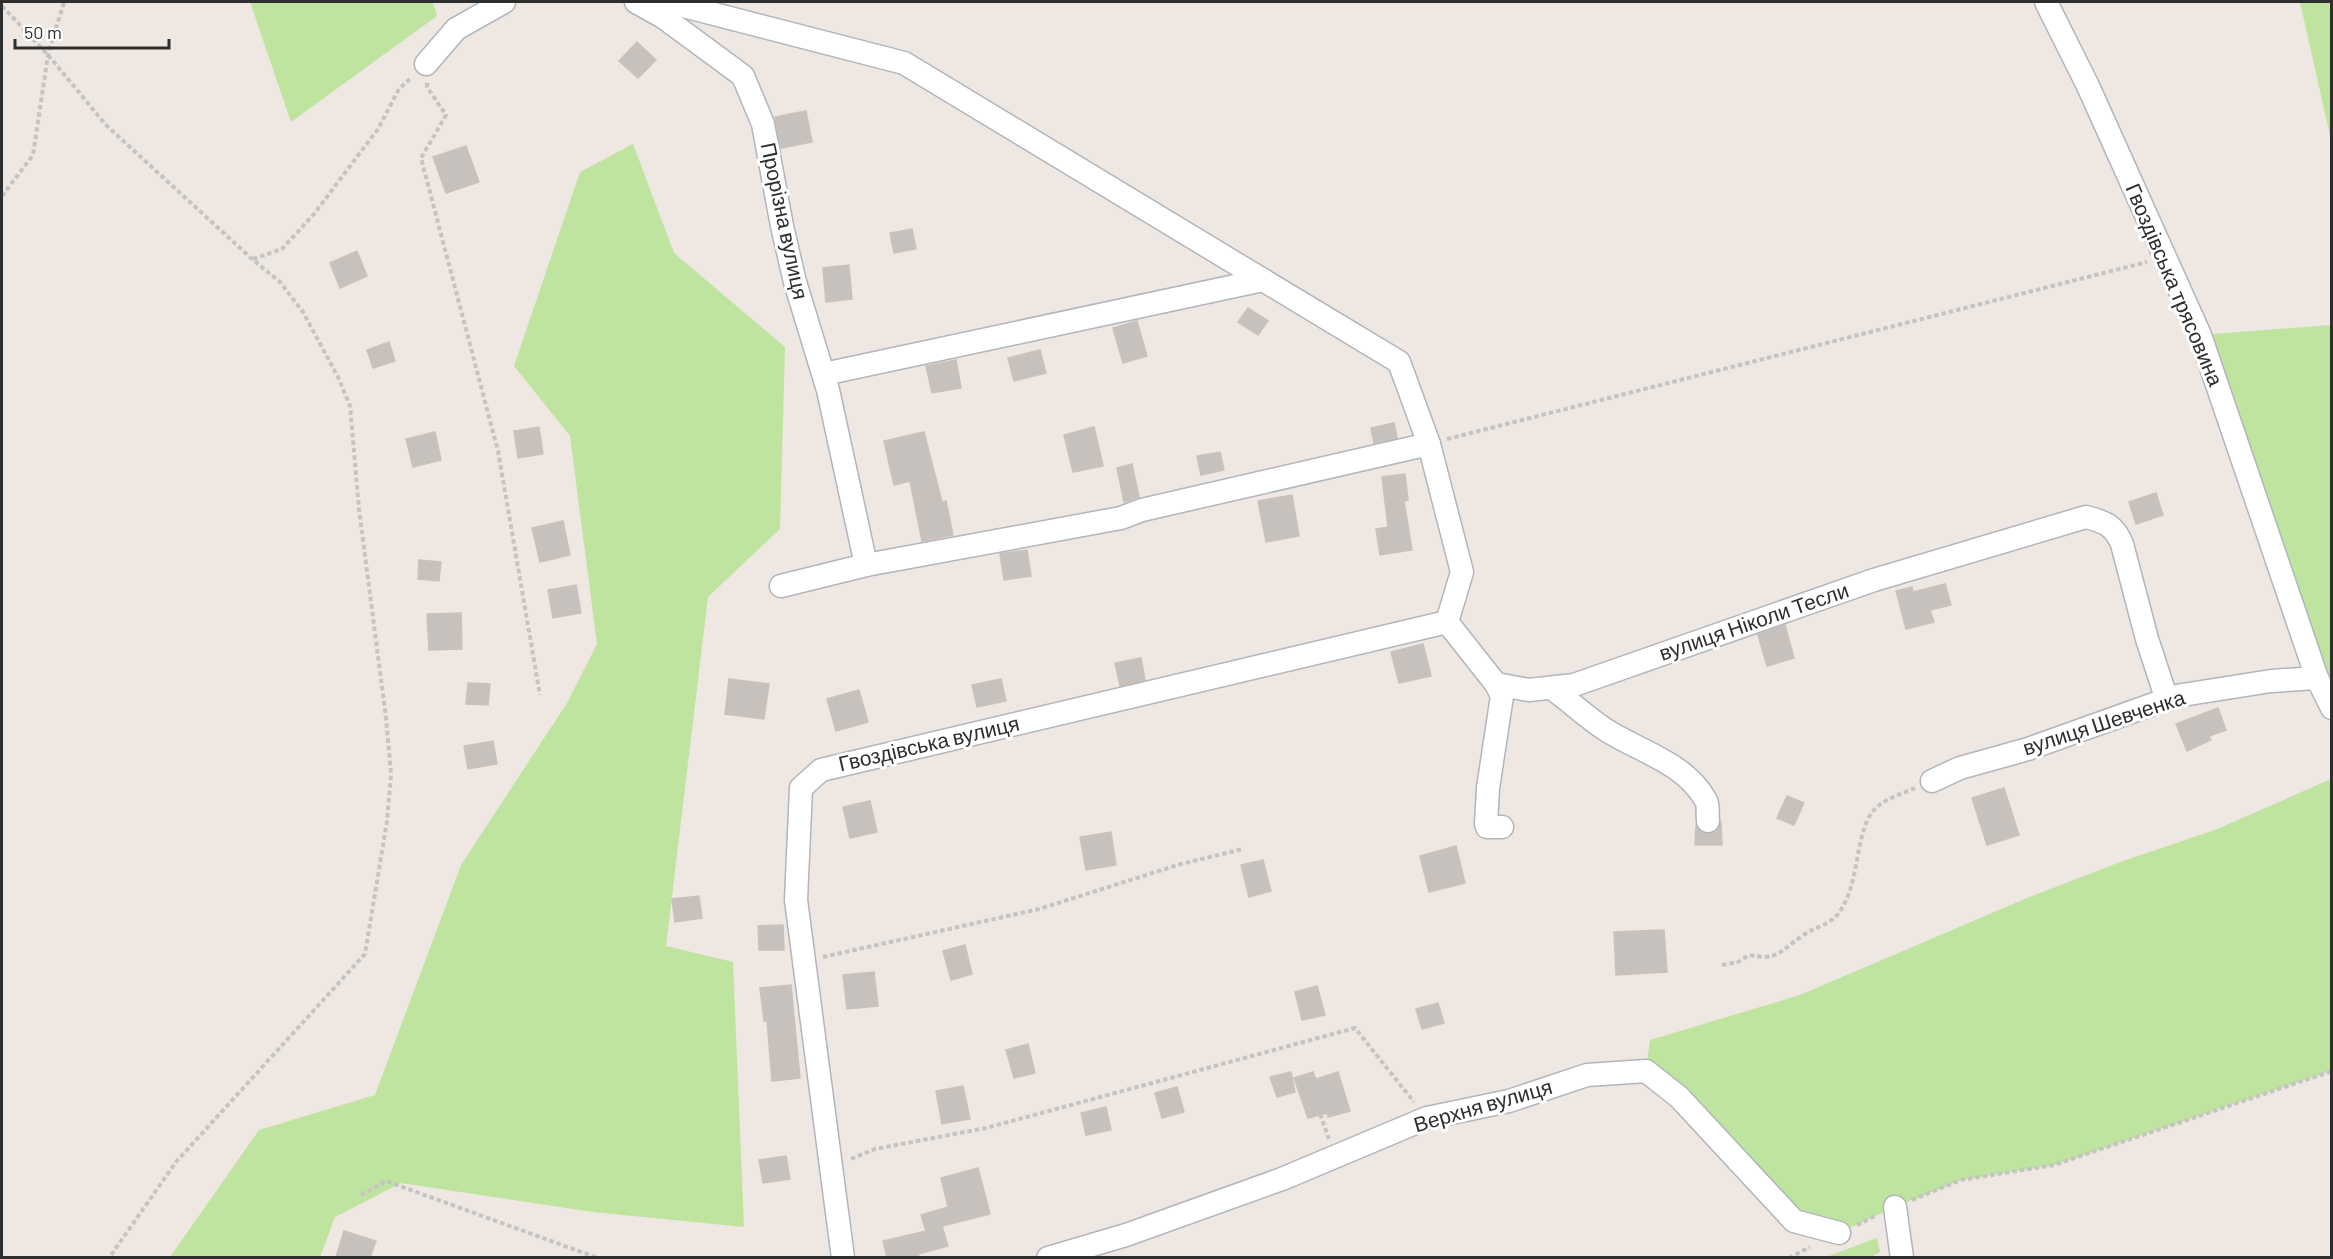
<svg xmlns="http://www.w3.org/2000/svg" width="2333" height="1259" font-family="Barlow,sans-serif">
	<style>
		.green { fill: #bfe49f }
		.building { fill: #c7c1bd; stroke: #cac2ba; stroke-width: 1.5 }
		.lines { fill: none; stroke-linecap: round; stroke-linejoin: round }
		.street-casing { stroke: #b1b5bd; stroke-width: 25 }
		.path { stroke: #c4c4c4; stroke-width: 4; stroke-dasharray: 4.5 3; stroke-linecap: butt }
		.street { stroke: #fff; stroke-width: 22 }
		.labels { text-anchor: middle; stroke-width: 6; stroke-linejoin: round; paint-order: stroke }
		.street-label { font-size: 21px; fill: #2e2e2e; stroke: #fff }
	</style>
	<rect width="100%" height="100%" fill="#efe7e1"/>
	<!-- green -->
	<g class="green">
		<polygon points="250,2 433,2 437,16 291,122"/>
		<polygon points="2300,2 2331,2 2331,140"/>
		<polygon points="633,144 674,253 785,347 780,529 708,597 666,946 733,962 744,1227 593,1212 401,1183 335,1217 320,1257 170,1257 259,1130 375,1095 461,865 567,703 597,644 570,436 514,366 580,172"/>
		<polygon points="2331,325 2331,708 2200,335"/>
		<polygon points="2331,779 2331,1071 2054,1165 1961,1180 1895,1207 1839,1233 1794,1221 1646,1071 1650,1040 1800,995 2027,898 2123,861 2215,830"/>
		<polygon points="1877,1238 1880,1252 1871,1257 1826,1257"/>
	</g>
	<!-- building -->
	<g class="building">
		<polygon points="637,42 656,60 638,78 619,61"/>
		<polygon points="806,111 812,142 781,148 775,117"/>
		<polygon points="466,146 479,182 446,193 433,157"/>
		<polygon points="912,229 916,249 894,253 890,233"/>
		<polygon points="357,251 367,276 340,288 330,263"/>
		<polygon points="849,265 852,299 826,302 823,268"/>
		<polygon points="1248,308 1268,321 1258,335 1238,322"/>
		<polygon points="1137,321 1147,356 1123,363 1113,328"/>
		<polygon points="389,342 395,361 373,368 367,350"/>
		<polygon points="1040,350 1046,373 1014,381 1008,358"/>
		<polygon points="956,360 961,388 932,393 926,366"/>
		<polygon points="1394,423 1397,438 1374,443 1371,428"/>
		<polygon points="539,427 543,454 518,458 514,431"/>
		<polygon points="1094,427 1103,466 1073,472 1064,435"/>
		<polygon points="435,432 441,460 413,467 406,439"/>
		<polygon points="924,432 942,502 946,501 953,535 922,541 910,481 894,485 884,441"/>
		<polygon points="1220,452 1224,470 1201,475 1197,456"/>
		<polygon points="1132,464 1139,497 1124,502 1117,468"/>
		<polygon points="1405,474 1408,500 1404,501 1412,550 1380,555 1376,529 1388,527 1382,477"/>
		<polygon points="2156,493 2163,515 2136,524 2129,502"/>
		<polygon points="1292,495 1299,536 1266,542 1258,501"/>
		<polygon points="563,521 570,555 540,562 532,528"/>
		<polygon points="1027,550 1031,576 1004,580 1000,554"/>
		<polygon points="419,560 441,562 439,581 418,579"/>
		<polygon points="1945,584 1951,605 1930,610 1934,622 1906,629 1896,591 1912,587 1913,592"/>
		<polygon points="576,585 581,613 553,618 548,590"/>
		<polygon points="461,613 462,649 429,650 427,614"/>
		<polygon points="1785,625 1794,658 1767,666 1758,635"/>
		<polygon points="1423,644 1431,676 1399,683 1391,652"/>
		<polygon points="1141,658 1145,680 1120,686 1115,663"/>
		<polygon points="729,679 769,684 764,719 725,714"/>
		<polygon points="1001,679 1006,701 977,707 972,685"/>
		<polygon points="468,683 490,684 488,705 466,704"/>
		<polygon points="859,690 868,722 836,731 827,699"/>
		<polygon points="2218,708 2226,730 2209,736 2211,740 2187,751 2176,724"/>
		<polygon points="493,741 497,764 468,769 464,746"/>
		<polygon points="2004,788 2019,835 1987,845 1972,798"/>
		<polygon points="1787,796 1804,803 1794,825 1777,818"/>
		<polygon points="870,801 877,832 850,838 843,807"/>
		<polygon points="1721,823 1722,845 1695,845 1696,826 1702,833 1710,834 1716,832"/>
		<polygon points="1111,832 1116,865 1086,870 1080,837"/>
		<polygon points="1456,846 1465,883 1429,892 1420,856"/>
		<polygon points="1263,860 1271,891 1249,897 1241,865"/>
		<polygon points="699,896 702,918 675,922 672,899"/>
		<polygon points="783,925 784,950 759,950 758,926"/>
		<polygon points="1664,930 1667,972 1616,975 1614,932"/>
		<polygon points="965,945 972,974 951,980 943,951"/>
		<polygon points="874,972 878,1006 847,1009 843,975"/>
		<polygon points="791,985 800,1078 772,1081 767,1021 764,1021 760,988"/>
		<polygon points="1317,986 1325,1015 1302,1020 1295,992"/>
		<polygon points="1438,1003 1444,1023 1422,1029 1416,1009"/>
		<polygon points="1028,1044 1035,1073 1014,1078 1006,1050"/>
		<polygon points="1291,1072 1295,1092 1277,1097 1270,1077"/>
		<polygon points="1313,1072 1316,1079 1338,1072 1350,1111 1328,1117 1327,1113 1308,1118 1294,1078"/>
		<polygon points="963,1086 970,1119 942,1124 936,1091"/>
		<polygon points="1177,1087 1184,1112 1162,1118 1155,1093"/>
		<polygon points="1106,1107 1111,1130 1086,1135 1081,1113"/>
		<polygon points="786,1156 790,1179 763,1183 759,1160"/>
		<polygon points="978,1168 990,1214 942,1226 948,1246 918,1254 919,1257 887,1257 883,1241 926,1231 921,1215 948,1207 941,1178"/>
		<polygon points="344,1231 376,1241 370,1257 336,1257"/>
	</g>
	<g class="lines">
		<defs>
			<g id="street">
				<polyline points="636,2 663,17 743,76 763,124 782,226 795,282 828,390 866,565"/>
				<polyline points="668,2 904,63 1263,280"/>
				<polyline points="2046,2 2088,86 2200,335 2317,678 2332,708"/>
				<polyline points="426,64 456,29 504,2"/>
				<polyline points="824,374 1263,280 1399,362 1429,444 1462,572 1447,622 821,770 801,788 796,900 843,1258"/>
				<polyline points="781,586 866,565 1121,518 1142,510 1429,444"/>
				<path d="M1447 622 1496 684 1529 690 1574 685 1874 580 2086 517C2105 522 2114 525 2122 544L2147 639 2167 700"/>
				<polyline points="1496,684 1502,696 1488,788 1486,824 1487,827 1502,827"/>
				<path d="M1551 688C1570 701 1586 717 1606 730 1639 751 1685 763 1705 799 1709 804 1707 814 1708 821"/>
				<polyline points="1932,781 1960,768 2028,749 2176,696 2271,681 2317,678"/>
				<polyline points="1895,1207 1902,1258"/>
				<polyline points="1048,1258 1126,1235 1282,1179 1427,1118 1509,1101 1587,1075 1646,1071 1679,1097 1794,1221 1839,1233"/>
			</g>
		</defs>
		<!-- street casing -->
		<use href="#street" class="street-casing"/>
		<!-- path -->
		<g class="path">
			<polyline points="2,6 48,55 106,125 252,259 280,282 303,312 338,377 350,406 359,509 386,718 391,774 387,821 365,954 176,1162 109,1258"/>
			<polyline points="427,83 427,87 446,115 421,158 498,451 540,695"/>
			<polyline points="2,196 33,155 48,55 64,2"/>
			<polyline points="253,259 282,249 314,214 378,129 399,89 412,77"/>
			<polyline points="1447,439 2147,262"/>
			<polyline points="823,957 1039,909 1181,864 1243,849"/>
			<path d="M1722 965 1738 962 1749 955C1779 961 1780 951 1802 936 1814 927 1828 926 1838 914 1859 886 1854 847 1869 817 1879 799 1898 796 1915 788"/>
			<polyline points="1320,1114 1329,1139"/>
			<polyline points="851,1159 875,1149 986,1128 1355,1028 1414,1102"/>
			<polyline points="361,1195 386,1181 598,1258"/>
			<polyline points="1912,1200 1961,1180 2054,1165 2332,1071"/>
			<polyline points="1857,1225 1875,1216"/>
			<polyline points="1789,1258 1810,1247"/>
		</g>
		<!-- street -->
		<use href="#street" class="street"/>
	</g>
	<g class="labels">
		<!-- street labels -->
		<g class="street-label">
			<text transform="translate(784 221) rotate(78)" y="7">Прорізна вулиця</text>
			<text transform="translate(2174 285) rotate(67)" y="7">Гвоздівська трясовина</text>
			<text transform="translate(1754 622) rotate(-19)" y="7">вулиця Ніколи Тесли</text>
			<text transform="translate(2104 723) rotate(-18)" y="7">вулиця Шевченка</text>
			<text transform="translate(929 744) rotate(-13)" y="7">Гвоздівська вулиця</text>
			<text transform="translate(1483 1106) rotate(-16)" y="7">Верхня вулиця</text>
		</g>
	</g>
	<!-- border -->
	<rect width="2333" height="1259" fill="none" stroke="#2e2e2e" stroke-width="6"/>
	<!-- scale -->
	<path d="M15 39v9h154v-9" fill="none" stroke="#2e2e2e" stroke-width="3"/>
	<text x="24" y="39" font-size="18" fill="#2e2e2e" stroke="#ffffff" stroke-width="4.5" paint-order="stroke">50 m</text>
</svg>
